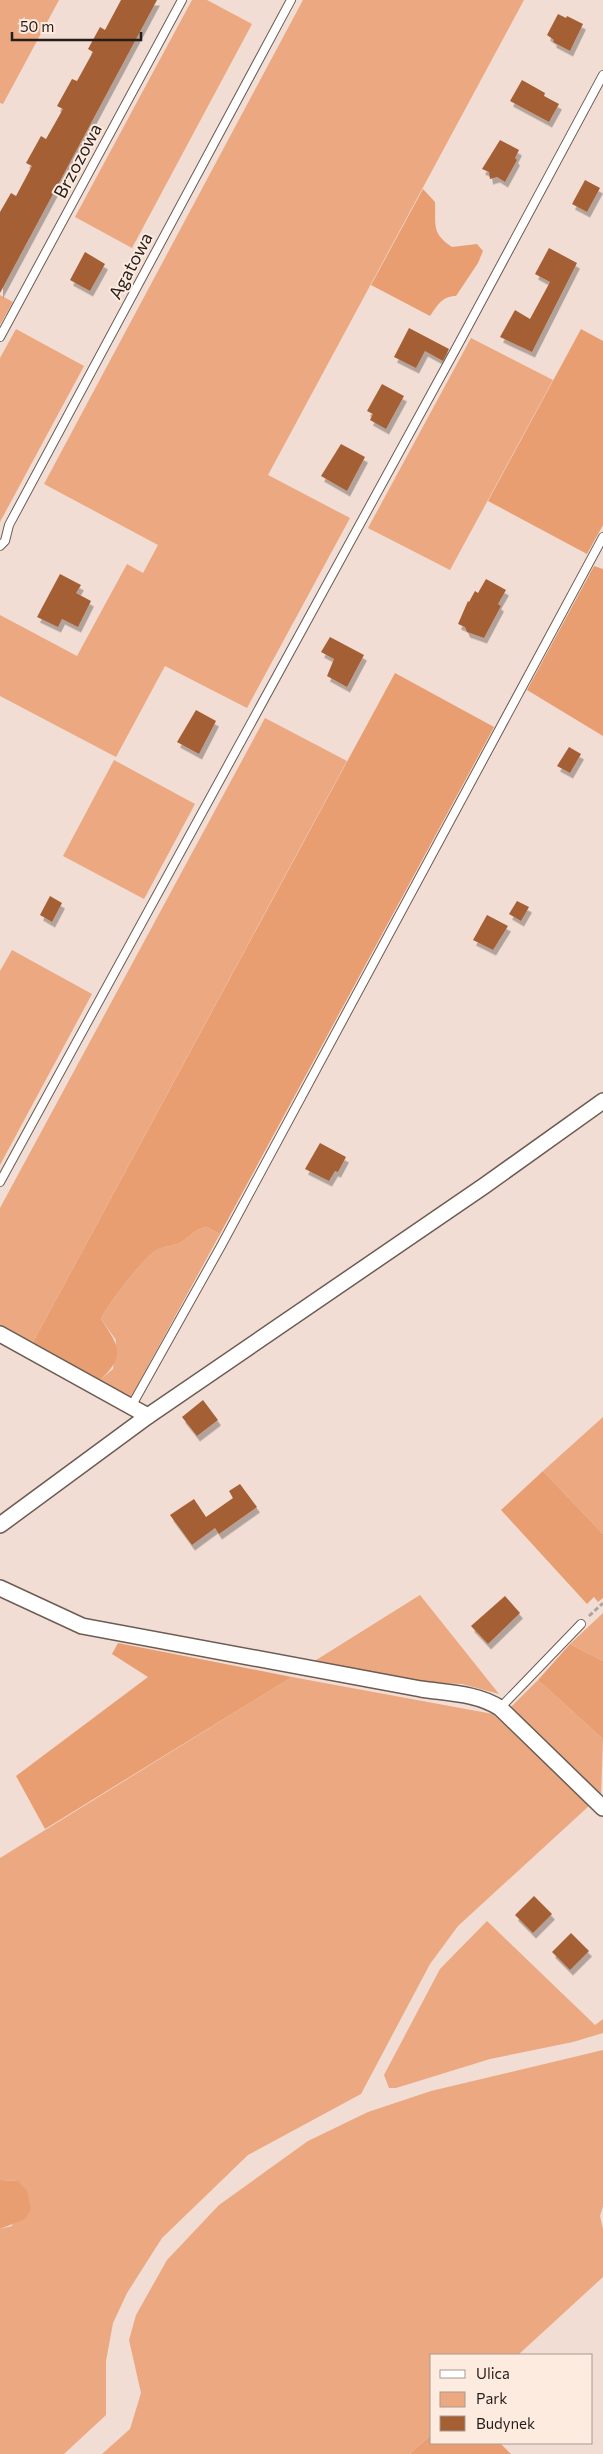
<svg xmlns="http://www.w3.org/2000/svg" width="603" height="2454" font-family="Commissioner,sans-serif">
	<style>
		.green { fill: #eca880 }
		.forest { fill: #e99e72 }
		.building { fill: #a55f34; filter: url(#shadow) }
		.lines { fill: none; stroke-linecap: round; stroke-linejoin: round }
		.lane-casing { stroke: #6c5c53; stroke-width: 10 }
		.street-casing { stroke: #6c5c53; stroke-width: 18 }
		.path { stroke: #b2a39a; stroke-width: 3; stroke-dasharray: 5 2.5; stroke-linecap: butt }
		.lane { stroke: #fff; stroke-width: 8 }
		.street { stroke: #fff; stroke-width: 15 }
		.labels { text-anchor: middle; stroke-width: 4; stroke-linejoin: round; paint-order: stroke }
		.street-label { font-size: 18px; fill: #241e1a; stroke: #feebe0 }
	</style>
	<defs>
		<filter id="shadow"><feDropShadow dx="3" dy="5.5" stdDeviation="0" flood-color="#0004"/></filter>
	</defs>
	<rect width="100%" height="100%" fill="#f1ddd3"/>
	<!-- green -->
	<g class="green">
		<polygon points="0,0 59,0 3,104 0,103"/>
		<polygon points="192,0 207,0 252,24 132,248 75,217"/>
		<polygon points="303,0 524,0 268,475 350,518 247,708 165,666 116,757 0,696 0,615 77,656 127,564 143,573 158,545 44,484"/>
		<polygon points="0,295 13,302 0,325"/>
		<polygon points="16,329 84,366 0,522 0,358"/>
		<polygon points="471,338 553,380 450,570 368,528"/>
		<polygon points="265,718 347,761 32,1344 0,1327 0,1208"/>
		<polygon points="114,760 195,804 144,899 63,856"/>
		<polygon points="12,950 92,994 0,1165 0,971"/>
		<path d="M206 1227 220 1234 131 1397 100 1380 113 1369 116 1340 101 1319C108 1304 143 1258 157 1250 164 1246 173 1246 180 1243 190 1237 195 1229 206 1227Z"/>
		<polygon points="603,1417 603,1534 543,1471"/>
		<polygon points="420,1595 499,1694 462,1684 418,1682 313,1662"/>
		<polygon points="603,1613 603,1661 570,1644"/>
		<polygon points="292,1677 493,1714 590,1805 458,1926 430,1964 361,2094 248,2155 162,2238 127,2293 113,2323 106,2361 106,2415 64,2454 0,2454 0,2229 12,2226 18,2181 0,2180 0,1858"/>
		<polygon points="538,1680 603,1739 601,1797 510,1708"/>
		<polygon points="487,1921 595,2025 603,2019 603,2033 573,2042 490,2059 396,2088 389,2088 384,2075 440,1969"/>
		<polygon points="603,2050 603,2206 600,2216 603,2229 603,2277 518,2355 432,2355 432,2434 410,2454 102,2454 130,2429 141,2393 129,2340 136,2315 167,2260 219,2205 308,2141 368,2112 431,2091"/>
	</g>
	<!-- forest -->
	<g class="forest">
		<path d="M423 189 435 202C436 225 431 233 452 247L477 244 483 251 478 263 456 296C442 296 437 306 430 316L371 285Z"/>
		<polygon points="581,329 603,341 603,525 587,554 488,501"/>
		<polygon points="594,566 603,569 603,736 527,690"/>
		<path d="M395 673 494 727 220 1234 206 1227C195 1229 190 1237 180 1243 173 1246 164 1246 157 1250 143 1258 108 1304 101 1319 119 1346 126 1356 100 1380L32 1344Z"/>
		<polygon points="543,1471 603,1534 603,1598 598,1602 594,1597 587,1604 501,1510"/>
		<polygon points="118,1643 292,1677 45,1829 16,1776 148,1677 112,1654"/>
		<polygon points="570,1644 603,1661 603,1739 538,1680"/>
		<polygon points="0,2180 18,2181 27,2190 31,2209 25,2219 0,2229"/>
		<polygon points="432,2434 432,2443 500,2443 511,2454 410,2454"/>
	</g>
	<!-- building -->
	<g class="building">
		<polygon points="121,0 157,0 0,293 0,212 11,193 16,196 32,166 26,163 41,136 46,139 63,109 57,106 72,79 77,81 93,52 88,49 100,27 105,30"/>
		<polygon points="558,14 566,18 567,16 583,24 570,51 553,42 554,40 547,35"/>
		<polygon points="522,80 545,93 544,96 559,104 549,122 510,101"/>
		<polygon points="500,140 519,150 515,158 517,160 505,182 497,177 490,179 489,172 482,169"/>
		<polygon points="585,180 600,188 587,212 572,204"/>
		<polygon points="549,248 577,263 532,352 500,337 515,310 530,319 550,282 535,274"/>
		<polygon points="85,252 105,264 90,291 70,280"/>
		<polygon points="409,328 449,349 443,361 425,351 416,368 394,357"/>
		<polygon points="382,384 404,396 386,429 370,420 373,414 367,411"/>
		<polygon points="341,444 365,457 347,491 321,476"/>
		<polygon points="60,574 81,585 76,593 91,601 78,627 62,619 58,627 37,617"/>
		<polygon points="486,579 506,590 498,604 501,606 484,638 467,632 465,627 458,624 468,601 469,602 475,591 478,593"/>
		<polygon points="330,637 364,655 347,687 327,676 334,659 321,652"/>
		<polygon points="196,710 216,721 199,754 177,742"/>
		<polygon points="569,747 581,754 570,773 557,766"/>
		<polygon points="50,896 62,903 52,922 40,915"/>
		<polygon points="517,901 529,907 521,921 509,914"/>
		<polygon points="487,915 508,926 493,950 473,940"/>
		<polygon points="320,1143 346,1157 338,1172 335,1171 329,1181 305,1169"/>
		<polygon points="203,1400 218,1420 197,1436 182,1417"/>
		<polygon points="240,1484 257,1507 219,1534 215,1528 192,1545 170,1515 194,1499 206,1517 233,1498 229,1491"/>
		<polygon points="505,1596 520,1613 488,1644 471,1626"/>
		<polygon points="534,1896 552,1914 533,1933 515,1915"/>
		<polygon points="571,1933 589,1951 570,1970 552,1952"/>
	</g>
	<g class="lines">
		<defs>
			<g id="lane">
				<polyline points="0,337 182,0"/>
				<polyline points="0,546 5,541 9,525 291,0"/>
				<polyline points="0,1182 459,343 603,75"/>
				<polyline points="132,1405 221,1246 603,537"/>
				<polyline points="500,1708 581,1624"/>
			</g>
			<g id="street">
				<polyline points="0,1334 148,1416"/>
				<polyline points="0,1525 148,1416 484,1186 603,1101"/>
				<path d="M0 1588 82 1626 421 1689C447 1693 477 1693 500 1708L603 1808"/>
			</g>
		</defs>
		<!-- lane casing -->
		<use href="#lane" class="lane-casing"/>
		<!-- street casing -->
		<use href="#street" class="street-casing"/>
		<!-- path -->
		<polyline class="path" points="589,1616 603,1603"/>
		<!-- lane -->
		<use href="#lane" class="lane"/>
		<!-- street -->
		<use href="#street" class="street"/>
	</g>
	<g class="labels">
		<!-- street labels -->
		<g class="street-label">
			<text transform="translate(78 161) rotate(-62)" y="6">Brzozowa</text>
			<text transform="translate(131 266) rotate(-62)" y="6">Agatowa</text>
		</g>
	</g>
	<!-- legend -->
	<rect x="430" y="2354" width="162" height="90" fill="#feebe0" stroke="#a79991"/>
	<rect x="440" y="2370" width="25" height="8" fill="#ffffff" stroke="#a79991"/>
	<text x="476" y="2379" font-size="15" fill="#241e1a">Ulica</text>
	<rect x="440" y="2392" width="25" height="15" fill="#eca880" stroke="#a79991"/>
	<text x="476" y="2404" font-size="15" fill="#241e1a">Park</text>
	<rect x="440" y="2416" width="25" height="15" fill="#a55f34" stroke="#a79991"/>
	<text x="476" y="2429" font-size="15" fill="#241e1a">Budynek</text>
	<!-- scale -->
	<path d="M12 32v8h129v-8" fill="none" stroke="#241e1a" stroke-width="2.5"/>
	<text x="20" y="32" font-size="15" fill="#241e1a" stroke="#feebe0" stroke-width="4" paint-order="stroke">50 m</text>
</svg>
